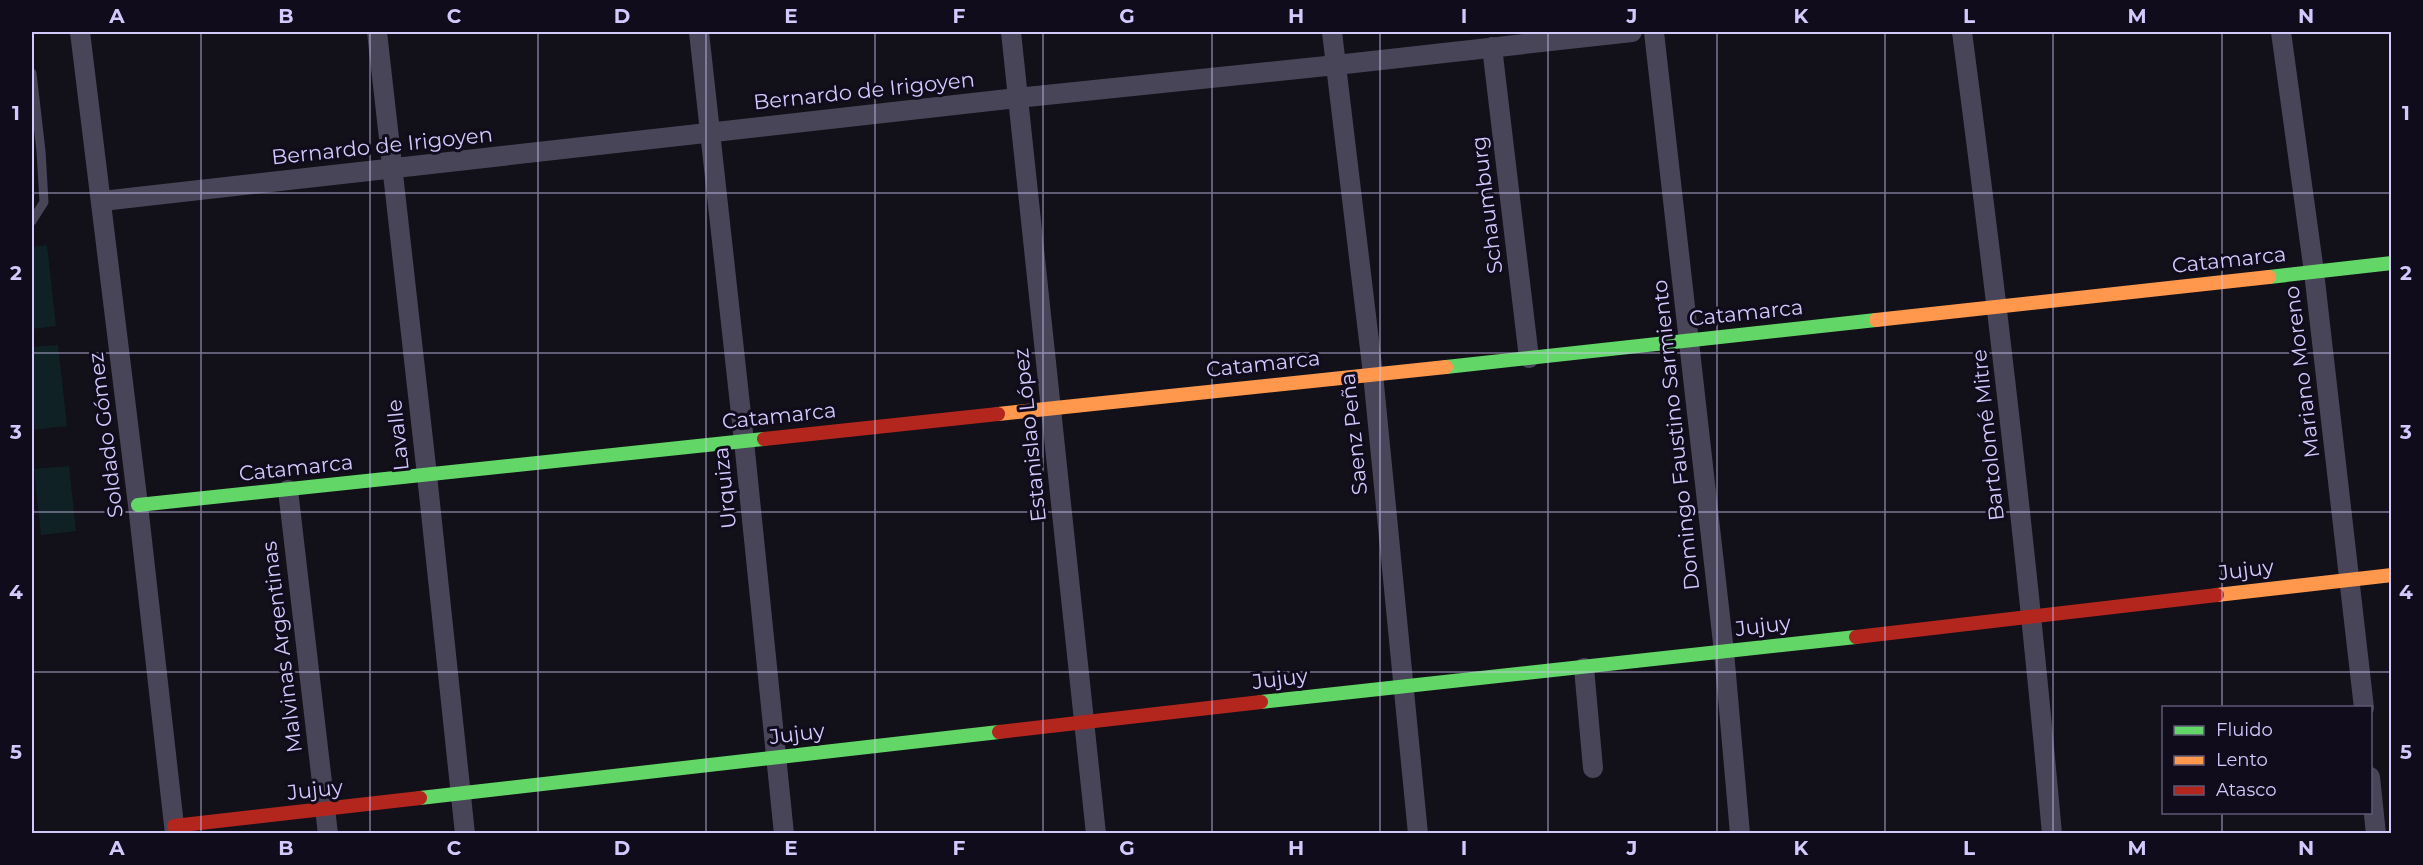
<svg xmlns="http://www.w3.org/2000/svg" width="2423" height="865" font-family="Montserrat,sans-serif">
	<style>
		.green { fill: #0f2124 }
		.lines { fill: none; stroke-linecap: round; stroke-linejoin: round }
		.lane { stroke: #484559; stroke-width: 9 }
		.street { stroke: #484559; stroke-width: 20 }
		.fast { stroke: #63d668; stroke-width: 14 }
		.slow { stroke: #ff974d; stroke-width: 14 }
		.jam { stroke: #b3261e; stroke-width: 14 }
		.grid { fill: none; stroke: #d4c9fd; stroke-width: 1.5; stroke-opacity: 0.55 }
		.labels { text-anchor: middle; stroke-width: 6; stroke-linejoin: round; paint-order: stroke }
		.street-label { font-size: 21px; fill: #d4c9fd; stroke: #100c1c }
		.neatline { fill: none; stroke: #d4c9fd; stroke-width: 2 }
		.grid-label { font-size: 20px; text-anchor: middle; font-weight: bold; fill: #d4c9fd }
	</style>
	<rect width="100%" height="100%" fill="#121018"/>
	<!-- green -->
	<g class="green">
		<polygon points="47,245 56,326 32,329 32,247"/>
		<polygon points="58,345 67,426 32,430 32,347"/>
		<polygon points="69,466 76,531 41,535 34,469"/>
	</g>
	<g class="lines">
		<!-- lane -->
		<polyline class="lane" points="32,73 41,151 44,202 32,221"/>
		<!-- street -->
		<g class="street">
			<polyline points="80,32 138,505 175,834"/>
			<polyline points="377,32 427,475 465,834"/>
			<polyline points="699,32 744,441 784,834"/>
			<polyline points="1011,32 1096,834"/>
			<polyline points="1332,32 1373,374 1418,834"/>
			<polyline points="1654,32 1724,652 1740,834"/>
			<path d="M1962 32C1997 298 2028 565 2052 834"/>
			<polyline points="2281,32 2314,272 2364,708"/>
			<polyline points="1492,47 1529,358"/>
			<polyline points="102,201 1017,98 1336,65 1632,32"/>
			<polyline points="288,490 328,834"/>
			<polyline points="1584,668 1593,768"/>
			<polyline points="2370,777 2376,834"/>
		</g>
		<!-- fast -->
		<g class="fast">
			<polyline points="2269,277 2392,263"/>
			<polyline points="1446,367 1876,320"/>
			<polyline points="138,505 764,439"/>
			<polyline points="1261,702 1856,637"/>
			<polyline points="420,798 999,732"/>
		</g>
		<!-- slow -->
		<g class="slow">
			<polyline points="1876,320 2269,277"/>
			<polyline points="998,414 1446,367"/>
			<polyline points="2217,595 2392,575"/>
		</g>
		<!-- jam -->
		<g class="jam">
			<polyline points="764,439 998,414"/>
			<polyline points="1856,637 2217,595"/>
			<polyline points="999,732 1261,702"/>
			<polyline points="174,826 420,798"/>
		</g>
	</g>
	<!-- grid -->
	<path class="grid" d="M201 32V834M370 32V834M538 32V834M706 32V834M875 32V834M1043 32V834M1212 32V834M1380 32V834M1548 32V834M1717 32V834M1885 32V834M2053 32V834M2222 32V708M32 193H2392M32 353H2392M32 512H2392M32 672H2392M2222 812V834"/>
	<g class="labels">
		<!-- street labels -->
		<g class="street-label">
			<text transform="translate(864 91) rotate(-6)" y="7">Bernardo de Irigoyen</text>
			<text transform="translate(382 146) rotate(-6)" y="7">Bernardo de Irigoyen</text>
			<text transform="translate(1487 205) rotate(-97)" y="7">Schaumburg</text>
			<text transform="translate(2229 260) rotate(-6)" y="7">Catamarca</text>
			<text transform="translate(1746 313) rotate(-6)" y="7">Catamarca</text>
			<text transform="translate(1263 364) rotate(-6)" y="7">Catamarca</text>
			<text transform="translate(2302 372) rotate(-97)" y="7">Mariano Moreno</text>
			<text transform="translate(779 416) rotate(-6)" y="7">Catamarca</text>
			<text transform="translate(1354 434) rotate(-96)" y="7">Saenz Peña</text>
			<text transform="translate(106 435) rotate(-97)" y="7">Soldado Gómez</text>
			<text transform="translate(398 435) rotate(-96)" y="7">Lavalle</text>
			<text transform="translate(1030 435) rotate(-96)" y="7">Estanislao López</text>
			<text transform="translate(1676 435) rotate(-96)" y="7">Domingo Faustino Sarmiento</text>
			<text transform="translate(1988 435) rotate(-96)" y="7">Bartolomé Mitre</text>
			<text transform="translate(296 468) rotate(-6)" y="7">Catamarca</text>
			<text transform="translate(725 488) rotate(-96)" y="7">Urquiza</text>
			<text transform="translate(2246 570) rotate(-7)" y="7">Jujuy</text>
			<text transform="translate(1763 626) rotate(-7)" y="7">Jujuy</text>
			<text transform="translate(282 647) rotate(-97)" y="7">Malvinas Argentinas</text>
			<text transform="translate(1280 679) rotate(-7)" y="7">Jujuy</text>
			<text transform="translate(797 734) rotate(-7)" y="7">Jujuy</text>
			<text transform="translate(315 790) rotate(-6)" y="7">Jujuy</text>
		</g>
	</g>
	<!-- border -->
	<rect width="2423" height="865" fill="none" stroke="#100c1c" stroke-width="66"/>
	<!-- legend -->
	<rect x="2162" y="706" width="210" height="108" fill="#100c1c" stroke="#5e5876" stroke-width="1.5"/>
	<rect x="2174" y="726" width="30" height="9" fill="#63d668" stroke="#5e5876" stroke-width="1.5"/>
	<text x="2216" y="736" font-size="18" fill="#d4c9fd">Fluido</text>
	<rect x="2174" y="756" width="30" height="9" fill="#ff974d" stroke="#5e5876" stroke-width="1.5"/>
	<text x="2216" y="766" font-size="18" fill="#d4c9fd">Lento</text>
	<rect x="2174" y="786" width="30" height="9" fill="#b3261e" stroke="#5e5876" stroke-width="1.5"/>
	<text x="2216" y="796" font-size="18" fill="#d4c9fd">Atasco</text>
	<rect x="33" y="33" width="2357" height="799" class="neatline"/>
	<g class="grid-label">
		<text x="117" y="23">A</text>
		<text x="286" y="23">B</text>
		<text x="454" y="23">C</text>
		<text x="622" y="23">D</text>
		<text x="791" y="23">E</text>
		<text x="959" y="23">F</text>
		<text x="1127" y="23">G</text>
		<text x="1296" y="23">H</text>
		<text x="1464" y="23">I</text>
		<text x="1632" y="23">J</text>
		<text x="1801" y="23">K</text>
		<text x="1969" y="23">L</text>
		<text x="2137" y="23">M</text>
		<text x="2306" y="23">N</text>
		<text x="16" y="120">1</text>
		<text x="2406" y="120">1</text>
		<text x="16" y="280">2</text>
		<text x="2406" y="280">2</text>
		<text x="16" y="439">3</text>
		<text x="2406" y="439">3</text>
		<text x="16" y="599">4</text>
		<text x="2406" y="599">4</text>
		<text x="16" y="759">5</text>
		<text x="2406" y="759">5</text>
		<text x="117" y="855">A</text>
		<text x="286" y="855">B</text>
		<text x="454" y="855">C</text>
		<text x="622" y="855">D</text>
		<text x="791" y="855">E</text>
		<text x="959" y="855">F</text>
		<text x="1127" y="855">G</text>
		<text x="1296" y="855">H</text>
		<text x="1464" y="855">I</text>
		<text x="1632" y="855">J</text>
		<text x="1801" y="855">K</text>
		<text x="1969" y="855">L</text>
		<text x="2137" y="855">M</text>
		<text x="2306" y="855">N</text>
	</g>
</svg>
